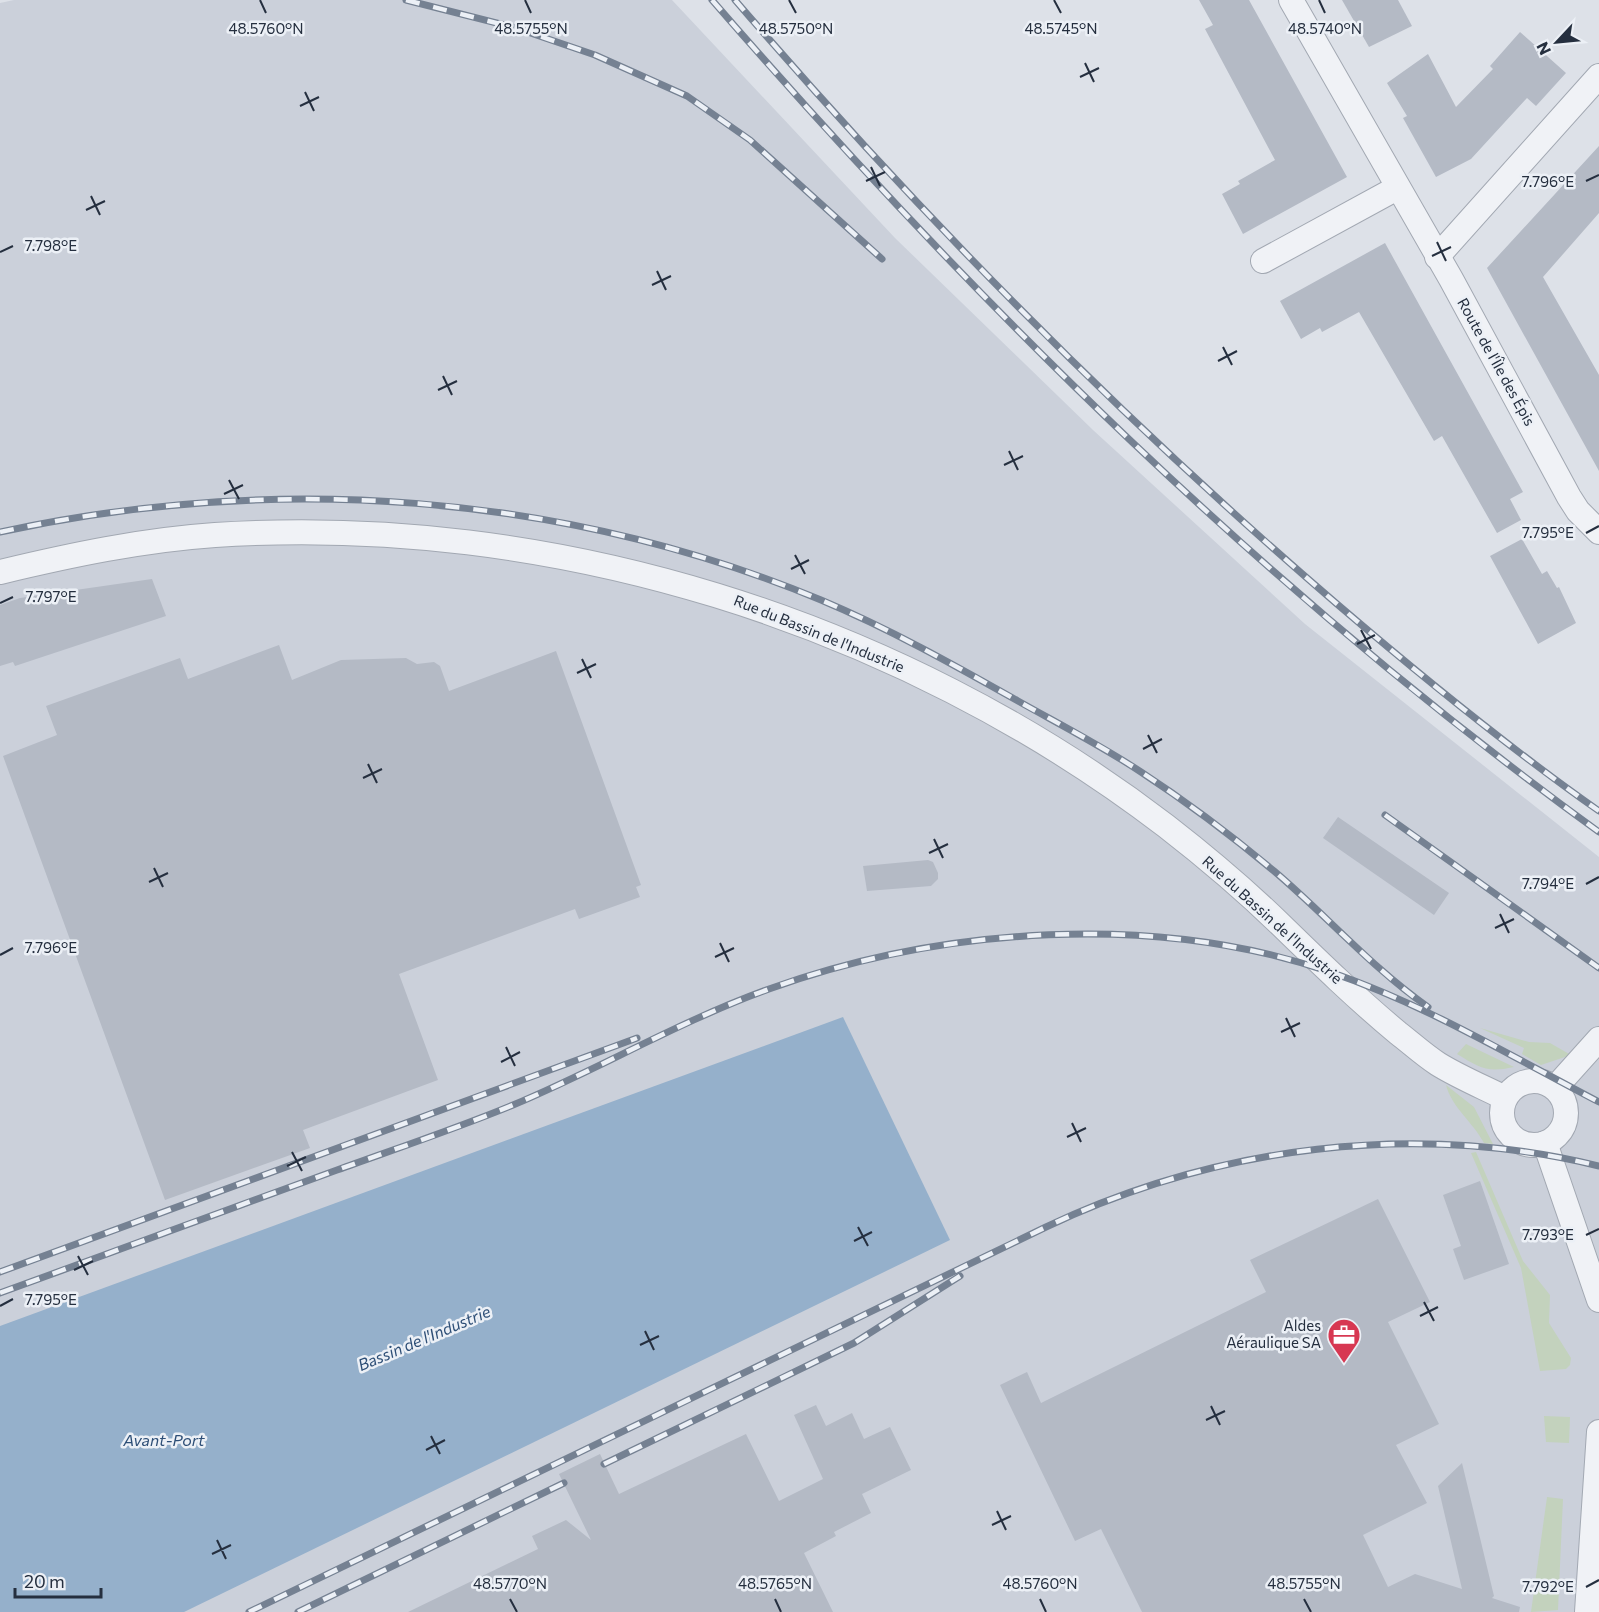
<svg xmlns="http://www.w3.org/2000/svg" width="1599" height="1612" font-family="Commissioner,sans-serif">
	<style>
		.built { fill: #cbd0da }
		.green { fill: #c3d2bd }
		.water { fill: #95b0cb }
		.building { fill: #b4bac5 }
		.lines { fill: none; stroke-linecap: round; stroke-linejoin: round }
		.minor-casing { stroke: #a2a8b2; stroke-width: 26 }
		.minor { stroke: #f0f2f6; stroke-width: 24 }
		.rail-casing { stroke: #758192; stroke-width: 7 }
		.rail { stroke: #ecf0f6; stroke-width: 4.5; stroke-dasharray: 14; stroke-linecap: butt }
		.ticks { fill: none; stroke: #252f3f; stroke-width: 2 }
		.labels { text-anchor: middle; stroke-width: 5; stroke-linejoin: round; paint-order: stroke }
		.street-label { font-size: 15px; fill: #252f3f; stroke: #ecf0f6 }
		.poi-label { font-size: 15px; fill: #252f3f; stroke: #ecf0f6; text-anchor: end }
		.water-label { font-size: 16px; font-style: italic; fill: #2d4e76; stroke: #ecf0f6 }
		.ticks-label { font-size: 15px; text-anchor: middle; fill: #252f3f; stroke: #ecf0f6; stroke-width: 5; stroke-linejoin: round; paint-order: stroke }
	</style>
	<rect width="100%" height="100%" fill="#dde1e8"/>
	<!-- built -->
	<polygon class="built" points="14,0 672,0 895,238 1093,430 1305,624 1599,857 1599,1612 0,1612 0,3"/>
	<!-- green -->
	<g class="green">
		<polygon points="1480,1028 1529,1042 1550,1043 1571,1055 1541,1065 1522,1054 1524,1048"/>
		<path d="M1466 1044 1514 1067C1487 1073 1480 1068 1457 1054Z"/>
		<path d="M1446 1085 1474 1107 1493 1144 1484 1143C1473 1122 1452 1108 1446 1085Z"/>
		<polygon points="1476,1152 1523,1261 1550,1295 1549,1323 1571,1358 1570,1365 1566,1369 1540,1371 1521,1268 1471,1153"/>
		<polygon points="1544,1416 1570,1417 1569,1443 1546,1442"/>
		<polygon points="1547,1497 1563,1499 1558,1610 1531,1612"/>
	</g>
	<!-- water -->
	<polygon class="water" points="843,1017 950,1240 184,1612 0,1612 0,1326"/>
	<!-- building -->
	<g class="building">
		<polygon points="1199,0 1249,0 1347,177 1243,234 1222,194 1240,184 1238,181 1275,160 1205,29 1213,25"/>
		<polygon points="1342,0 1398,0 1412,26 1369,47"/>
		<polygon points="1520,32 1566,73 1536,106 1527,98 1471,159 1436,177 1403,118 1407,116 1387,83 1428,54 1456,107 1493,69 1490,66"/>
		<polygon points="1599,146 1599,213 1543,277 1599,375 1599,471 1487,268"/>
		<polygon points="1385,243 1523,492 1510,499 1521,520 1497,533 1442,436 1434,441 1359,312 1322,332 1320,328 1301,339 1280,301"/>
		<polygon points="1522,539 1542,574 1547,571 1557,588 1559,587 1576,623 1538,644 1490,556"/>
		<polygon points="152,579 166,616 15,666 13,662 0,666 0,605 20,598"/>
		<polygon points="279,645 292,680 341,660 406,658 417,664 434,662 440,666 449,691 556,651 641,885 636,887 640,897 579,919 575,909 399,974 438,1080 303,1130 310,1148 165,1200 3,756 57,735 46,706 180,658 188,679"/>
		<polygon points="1338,817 1449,893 1434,915 1323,838"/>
		<polygon points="928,860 933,862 938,873 938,879 931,886 867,891 863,866"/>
		<polygon points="1480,1181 1509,1264 1464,1280 1453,1249 1461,1246 1443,1195"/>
		<polygon points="1378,1199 1430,1302 1388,1322 1439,1424 1396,1445 1427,1503 1363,1535 1388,1587 1415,1574 1462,1589 1438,1486 1462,1463 1494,1596 1492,1598 1520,1607 1519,1612 1142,1612 1101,1529 1075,1541 1000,1385 1027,1372 1041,1403 1266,1292 1250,1260"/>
		<polygon points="816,1405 826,1426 852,1413 864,1439 890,1427 911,1470 862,1494 871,1513 834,1532 836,1536 804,1553 833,1612 408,1612 538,1549 532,1536 566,1520 591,1540 559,1474 600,1454 619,1494 746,1434 779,1501 823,1479 794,1415"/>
	</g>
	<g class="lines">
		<defs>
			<g id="minor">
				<polyline points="1291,0 1451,279 1569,497 1578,511 1599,532"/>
				<polyline points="1437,257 1599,76"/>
				<polyline points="1263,261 1397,188"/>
				<path d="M0 572C71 555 142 540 215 535 552 513 898 621 1166 826 1206 857 1245 890 1281 925 1319 962 1357 999 1398 1033 1411 1043 1424 1055 1438 1064 1459 1077 1483 1087 1505 1098"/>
				<circle cx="1534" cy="1113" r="32"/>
				<polyline points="1555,1088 1599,1039"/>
				<polyline points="1545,1143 1599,1300"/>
				<polyline points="1587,1612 1599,1432"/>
			</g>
		</defs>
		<!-- minor casing -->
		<use href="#minor" class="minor-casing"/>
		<!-- minor -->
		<use href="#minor" class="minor"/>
		<defs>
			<g id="rail">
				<polyline points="406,0 516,28 595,55 687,96 750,140 882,259"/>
				<path d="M712 0C980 309 1267 591 1599 832"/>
				<path d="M735 0C921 216 1120 418 1337 604 1421 676 1508 747 1599 811"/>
				<path d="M0 532C274 473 561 492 821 600 890 629 954 665 1018 701 1059 724 1102 746 1141 772 1187 802 1232 836 1274 871 1326 915 1372 968 1428 1007"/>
				<polyline points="1385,815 1599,968"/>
				<polyline points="0,1272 637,1038"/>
				<path d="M0 1293C112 1252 224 1211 337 1170 395 1149 455 1129 513 1105 599 1069 680 1021 769 989 941 927 1156 912 1330 972 1424 1004 1511 1056 1599 1102"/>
				<polyline points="604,1464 854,1343 960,1276"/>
				<path d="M249 1612 1046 1227C1216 1146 1415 1121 1599 1166"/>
				<polyline points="298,1612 564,1483"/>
			</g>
		</defs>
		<!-- rail casing -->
		<use href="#rail" class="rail-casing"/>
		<!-- rail -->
		<use href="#rail" class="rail"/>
	</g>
	<!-- ticks -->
	<path class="ticks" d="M260 0 266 13M525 0 531 13M789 0 796 13M1054 0 1061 13M1319 0 1325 13M1085 63 1094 82M1080 77 1099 68M305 92 314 111M300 106 319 97M871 167 880 186M866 181 885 172M1586 181 1599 175M91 196 100 215M86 210 105 201M1437 242 1446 261M0 252 13 246M1432 256 1451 247M657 271 666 290M652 285 671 276M1223 347 1232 365M1218 361 1237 351M443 376 452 395M438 390 457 381M1009 451 1018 470M1004 465 1023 456M229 480 239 499M224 494 243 485M1586 533 1599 526M795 555 805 574M791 569 809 560M0 603 13 597M1361 630 1371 649M1357 644 1375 635M582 659 591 678M577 673 596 664M1148 735 1157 753M1143 749 1162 739M368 764 377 783M363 778 382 769M934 839 943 858M929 853 948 844M154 868 163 887M149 882 168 873M1586 884 1599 877M1500 914 1509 933M1495 928 1514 919M720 943 729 962M0 955 13 948M715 957 734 948M1286 1018 1295 1037M1281 1032 1300 1023M506 1047 515 1066M501 1062 520 1052M1072 1123 1081 1142M1067 1137 1086 1128M292 1152 302 1171M287 1166 306 1157M858 1227 868 1246M1586 1235 1599 1229M854 1241 872 1232M78 1256 88 1275M74 1270 93 1261M1424 1302 1434 1321M0 1306 13 1299M1420 1316 1438 1307M645 1331 654 1350M640 1345 659 1336M1211 1406 1220 1425M1206 1420 1225 1411M431 1436 440 1454M426 1450 445 1440M997 1511 1006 1530M992 1525 1011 1516M217 1540 226 1559M212 1554 231 1545M1586 1587 1599 1580M510 1599 517 1612M775 1599 781 1612M1040 1599 1046 1612M1304 1599 1311 1612"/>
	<!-- icons -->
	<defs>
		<symbol id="office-pin" viewBox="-11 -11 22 30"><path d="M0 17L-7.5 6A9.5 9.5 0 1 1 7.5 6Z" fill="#d73852" stroke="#ecf0f6"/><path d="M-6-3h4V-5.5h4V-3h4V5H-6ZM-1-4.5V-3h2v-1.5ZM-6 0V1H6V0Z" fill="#fff"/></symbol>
	</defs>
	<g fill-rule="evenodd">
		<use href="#office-pin" x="1325" y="1316" width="38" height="52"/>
	</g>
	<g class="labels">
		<!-- street labels -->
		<g class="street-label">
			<text transform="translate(1496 362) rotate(61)" y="5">Route de l'Île des Épis</text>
			<text transform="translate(819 634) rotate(22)" y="5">Rue du Bassin de l'Industrie</text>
			<text transform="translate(1272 920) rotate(42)" y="5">Rue du Bassin de l'Industrie</text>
		</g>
		<!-- poi labels -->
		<g class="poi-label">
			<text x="1321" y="1331">Aldes<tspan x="1321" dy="17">Aéraulique SA</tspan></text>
		</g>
		<!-- water labels -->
		<g class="water-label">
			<text transform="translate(424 1338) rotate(-23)" y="6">Bassin de l'Industrie</text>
			<text x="164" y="1446">Avant-Port</text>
		</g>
	</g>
	<g class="ticks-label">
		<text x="266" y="34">48.5760°N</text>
		<text x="531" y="34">48.5755°N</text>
		<text x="1061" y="34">48.5745°N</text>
		<text x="1325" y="34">48.5740°N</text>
		<text x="796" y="34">48.5750°N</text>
		<text x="1548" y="187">7.796°E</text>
		<text x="51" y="251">7.798°E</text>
		<text x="1548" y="538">7.795°E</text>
		<text x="51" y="602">7.797°E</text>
		<text x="1548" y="889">7.794°E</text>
		<text x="51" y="953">7.796°E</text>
		<text x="1548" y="1240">7.793°E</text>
		<text x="51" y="1305">7.795°E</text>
		<text x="510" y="1589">48.5770°N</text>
		<text x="775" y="1589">48.5765°N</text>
		<text x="1040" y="1589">48.5760°N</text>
		<text x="1304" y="1589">48.5755°N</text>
		<text x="1548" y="1592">7.792°E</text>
	</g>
	<!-- north arrow -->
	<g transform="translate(1557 42) rotate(244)" stroke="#ecf0f6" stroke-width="4.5" paint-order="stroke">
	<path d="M0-4.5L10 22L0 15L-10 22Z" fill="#252f3f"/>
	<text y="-9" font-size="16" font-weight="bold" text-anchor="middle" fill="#252f3f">N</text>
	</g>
	<!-- scale -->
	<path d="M15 1588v9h86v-9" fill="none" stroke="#252f3f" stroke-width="3"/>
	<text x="24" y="1588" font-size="18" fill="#252f3f" stroke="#ecf0f6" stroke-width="4.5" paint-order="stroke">20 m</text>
</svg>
